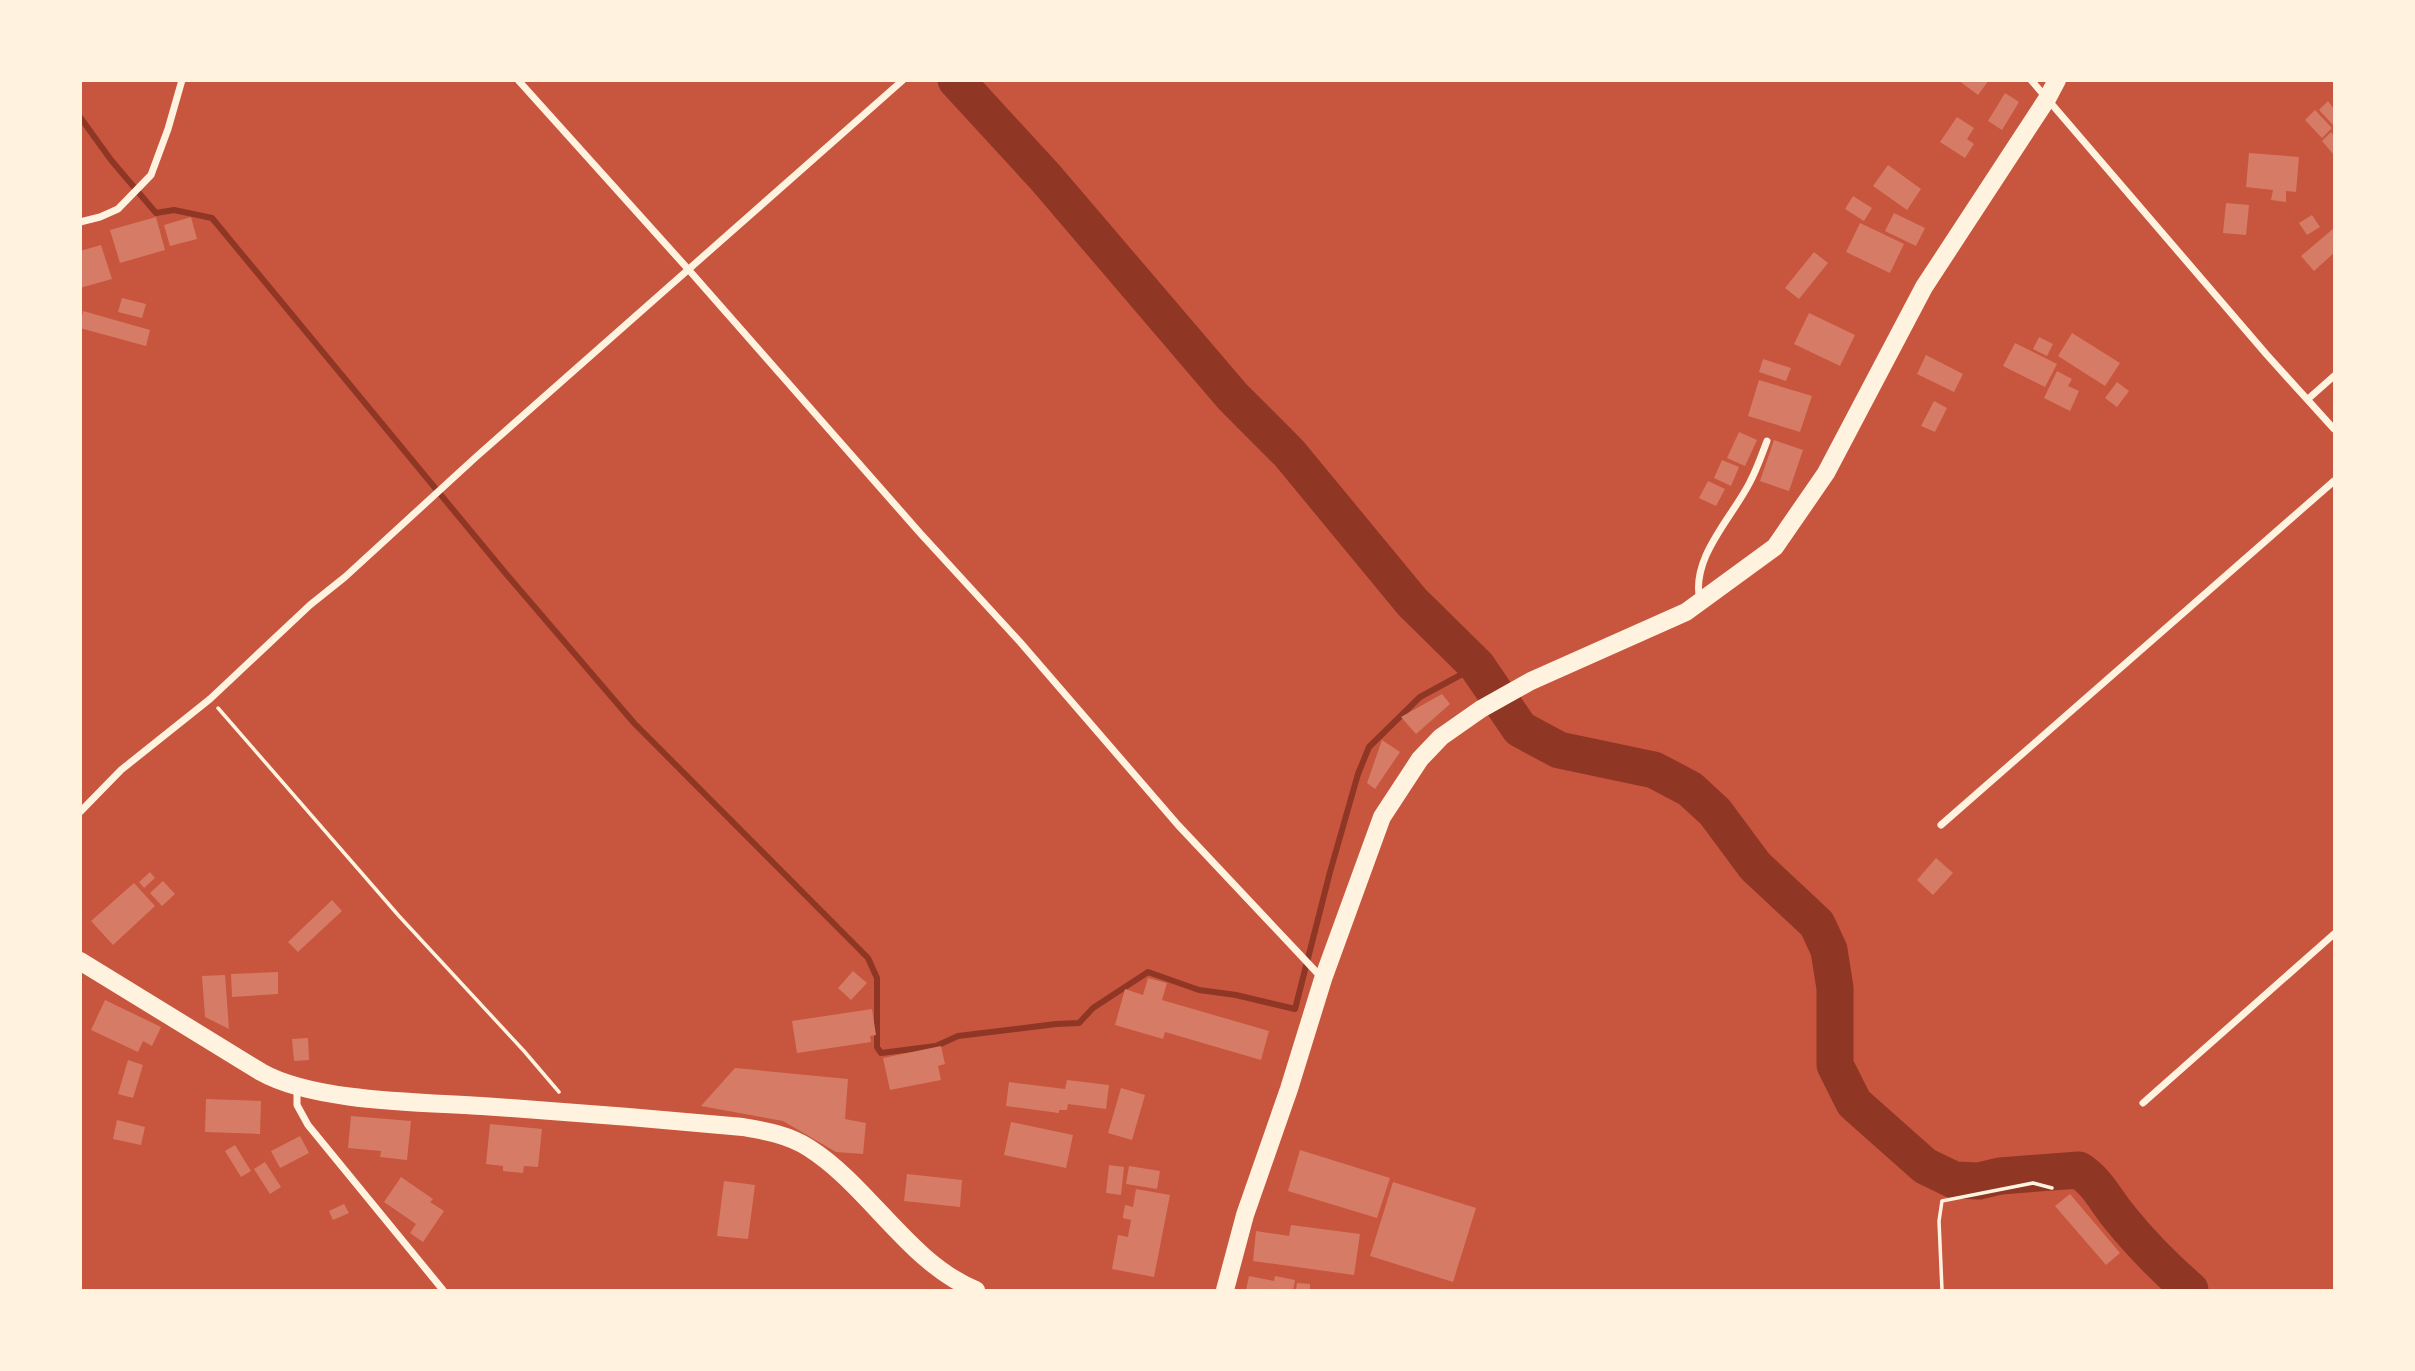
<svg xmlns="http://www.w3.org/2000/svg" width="2415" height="1371" font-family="Roboto,sans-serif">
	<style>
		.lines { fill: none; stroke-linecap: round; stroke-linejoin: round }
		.stream { stroke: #8f3625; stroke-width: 6 }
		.river { stroke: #8f3625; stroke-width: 37 }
		.building { fill: #d67c66 }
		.path { stroke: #fff3e0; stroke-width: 3.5 }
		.minor { stroke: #fff3e0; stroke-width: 7 }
		.primary { stroke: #fff3e0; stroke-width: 18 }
	</style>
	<rect width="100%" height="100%" fill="#c8553d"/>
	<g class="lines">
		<!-- stream -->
		<polyline class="stream" points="80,117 111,160 156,213 174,210 212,218 507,575 634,723 868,958 877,978 877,1047 881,1053 936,1046 958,1036 1056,1024 1079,1023 1093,1008 1148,972 1199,990 1236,995 1295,1009 1330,872 1358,774 1369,747 1420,697 1477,666"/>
		<!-- river -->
		<path class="river" d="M956 80 1046 178 1233 397 1289 453 1412 602 1477 666 1520 729 1559 750 1654 770 1690 789 1715 812 1755 866 1817 924 1829 950 1835 988V1065L1854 1103 1925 1166 1954 1180 1979 1181 2000 1176 2079 1170C2099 1183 2106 1202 2121 1219 2142 1245 2165 1268 2190 1290"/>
	</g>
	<!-- building -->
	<g class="building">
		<polygon points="1958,80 1989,80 1978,95"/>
		<polygon points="2005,93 2019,102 2002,130 1988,121"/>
		<polygon points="2328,101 2334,109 2334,126 2319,110"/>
		<polygon points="2315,110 2332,128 2322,138 2305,120"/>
		<polygon points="1957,117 1974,128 1967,139 1974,144 1965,158 1940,142"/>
		<polygon points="2331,132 2334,136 2334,155 2322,141"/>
		<polygon points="2249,153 2299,157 2296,192 2286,191 2286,202 2271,200 2273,190 2246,187"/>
		<polygon points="1888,165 1921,189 1907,210 1873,186"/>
		<polygon points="1853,196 1872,208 1864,221 1845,209"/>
		<polygon points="2226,203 2249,205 2246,235 2223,233"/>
		<polygon points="1894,213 1925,228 1916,246 1885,231"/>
		<polygon points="2312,215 2320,227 2307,235 2299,223"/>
		<polygon points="156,217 165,250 120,263 110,230"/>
		<polygon points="191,217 197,239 170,246 164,225"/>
		<polygon points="1860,223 1904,244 1890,273 1846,252"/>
		<polygon points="2334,228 2334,253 2314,271 2301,256"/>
		<polygon points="101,245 112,279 80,288 80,251"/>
		<polygon points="1814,252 1828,263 1799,299 1785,288"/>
		<polygon points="122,298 146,304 142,318 118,312"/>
		<polygon points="83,311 150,330 146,346 80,328"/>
		<polygon points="1809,313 1855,335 1840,366 1794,344"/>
		<polygon points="2072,333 2120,363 2105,386 2058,356"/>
		<polygon points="2039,337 2053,344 2047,356 2033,349"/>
		<polygon points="2015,343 2057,364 2045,387 2003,366"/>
		<polygon points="1926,355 1963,374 1954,392 1917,374"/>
		<polygon points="1763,359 1791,368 1786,381 1759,372"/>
		<polygon points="2057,371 2072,379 2068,386 2079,391 2070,411 2044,398"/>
		<polygon points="1759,380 1812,396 1800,432 1748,416"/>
		<polygon points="2117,382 2129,391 2117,407 2105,398"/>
		<polygon points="1934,401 1947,408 1935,432 1921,426"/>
		<polygon points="1739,432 1757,440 1745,466 1727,458"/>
		<polygon points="1774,440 1803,450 1789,491 1760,481"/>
		<polygon points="1722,460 1739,467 1731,486 1714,478"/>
		<polygon points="1708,481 1725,489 1716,506 1699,498"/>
		<polygon points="1442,694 1450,704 1416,734 1401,717"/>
		<polygon points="1382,740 1400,752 1375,789 1367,783"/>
		<polygon points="1936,858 1953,873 1933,895 1917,880"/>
		<polygon points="150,872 155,878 144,888 139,882"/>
		<polygon points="163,881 175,894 162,906 150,893"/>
		<polygon points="134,883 155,906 113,945 91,921"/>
		<polygon points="332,900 342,911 298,952 288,942"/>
		<polygon points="853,971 867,983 851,1000 838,988"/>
		<polygon points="278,972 278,994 232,997 231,974"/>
		<polygon points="225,975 229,1029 205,1017 202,976"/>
		<polygon points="1148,978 1167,983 1162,1000 1269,1031 1261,1060 1165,1032 1163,1039 1115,1025 1125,989 1143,995"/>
		<polygon points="105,1000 161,1027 152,1046 143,1041 138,1052 91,1030"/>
		<polygon points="872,1009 876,1035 870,1036 871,1042 797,1053 792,1021"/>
		<polygon points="308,1038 309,1060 294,1061 292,1039"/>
		<polygon points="941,1046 945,1064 938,1066 941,1080 890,1090 883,1058"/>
		<polygon points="128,1060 143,1065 133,1098 118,1094"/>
		<polygon points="735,1068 848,1079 845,1119 866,1123 863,1154 836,1152 783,1121 701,1106"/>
		<polygon points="1067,1080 1109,1085 1106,1109 1068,1104 1067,1110 1059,1110 1059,1113 1006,1106 1009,1082 1065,1089"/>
		<polygon points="1121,1088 1145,1095 1132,1140 1108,1133"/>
		<polygon points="206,1099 261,1101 260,1134 205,1132"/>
		<polygon points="351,1116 411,1121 407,1160 380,1157 381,1151 348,1148"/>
		<polygon points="117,1120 145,1127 141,1145 113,1139"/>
		<polygon points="1011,1122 1073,1135 1066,1168 1004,1155"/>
		<polygon points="490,1124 542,1129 538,1167 524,1166 523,1173 503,1171 503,1166 486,1164"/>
		<polygon points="300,1136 309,1153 280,1168 271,1151"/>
		<polygon points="235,1145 251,1171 241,1177 225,1151"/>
		<polygon points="1300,1150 1390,1178 1377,1218 1288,1191"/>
		<polygon points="265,1162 281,1187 270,1194 254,1169"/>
		<polygon points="1109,1165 1124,1167 1121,1195 1106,1193"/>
		<polygon points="1129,1166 1160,1171 1157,1189 1126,1184"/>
		<polygon points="907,1174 962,1180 960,1207 904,1201"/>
		<polygon points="401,1177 433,1199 430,1202 444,1211 423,1242 410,1233 416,1224 384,1202"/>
		<polygon points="724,1181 755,1185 748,1239 717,1236"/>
		<polygon points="1393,1182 1476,1208 1453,1282 1370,1256"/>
		<polygon points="1136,1189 1170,1195 1154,1277 1112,1269 1118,1235 1128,1237 1131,1220 1123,1218 1123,1216 1125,1205 1133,1207"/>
		<polygon points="2070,1194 2120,1253 2106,1265 2055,1206"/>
		<polygon points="344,1204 349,1213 333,1220 329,1211"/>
		<polygon points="1291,1225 1360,1234 1354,1275 1253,1261 1256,1231 1289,1236"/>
		<polygon points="1249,1276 1274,1281 1275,1276 1295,1280 1293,1290 1246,1290"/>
		<polygon points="1297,1283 1310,1284 1310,1290 1296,1290"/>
	</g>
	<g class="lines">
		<!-- path -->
		<g class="path">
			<polyline points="218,708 399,916 524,1051 559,1092"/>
			<polyline points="1942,1290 1939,1221 1942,1201 2033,1183 2052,1188"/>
		</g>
		<!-- minor -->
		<g class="minor">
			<polyline points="518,80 688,269 920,533 1020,642 1178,825 1322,978"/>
			<polyline points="2031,80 2267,355 2334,429"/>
			<polyline points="80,222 100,217 118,209 151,175 168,129 182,80"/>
			<polyline points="2308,399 2334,376"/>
			<path d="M1700 601C1690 558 1732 518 1750 482 1757 469 1762 454 1767 441"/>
			<polyline points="80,812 121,770 210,699 310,605 345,577 476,457 903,80"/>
			<polyline points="1941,825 2334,481"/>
			<polyline points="297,1087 297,1105 308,1125 443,1290"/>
			<polyline points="2143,1103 2334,934"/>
		</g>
		<!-- primary -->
		<g class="primary">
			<path d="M80 961 261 1072C314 1102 420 1102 482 1106 569 1112 656 1119 743 1127 766 1131 789 1135 809 1148 869 1186 910 1264 976 1290"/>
			<polyline points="1225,1290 1245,1215 1289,1089 1323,979 1382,817 1420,759 1441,737 1481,709 1531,681 1686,612 1775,547 1826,473 1924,287 2047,99 2057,80"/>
		</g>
	</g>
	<!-- border -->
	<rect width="2415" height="1371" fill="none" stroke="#fff3e0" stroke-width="164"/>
</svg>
